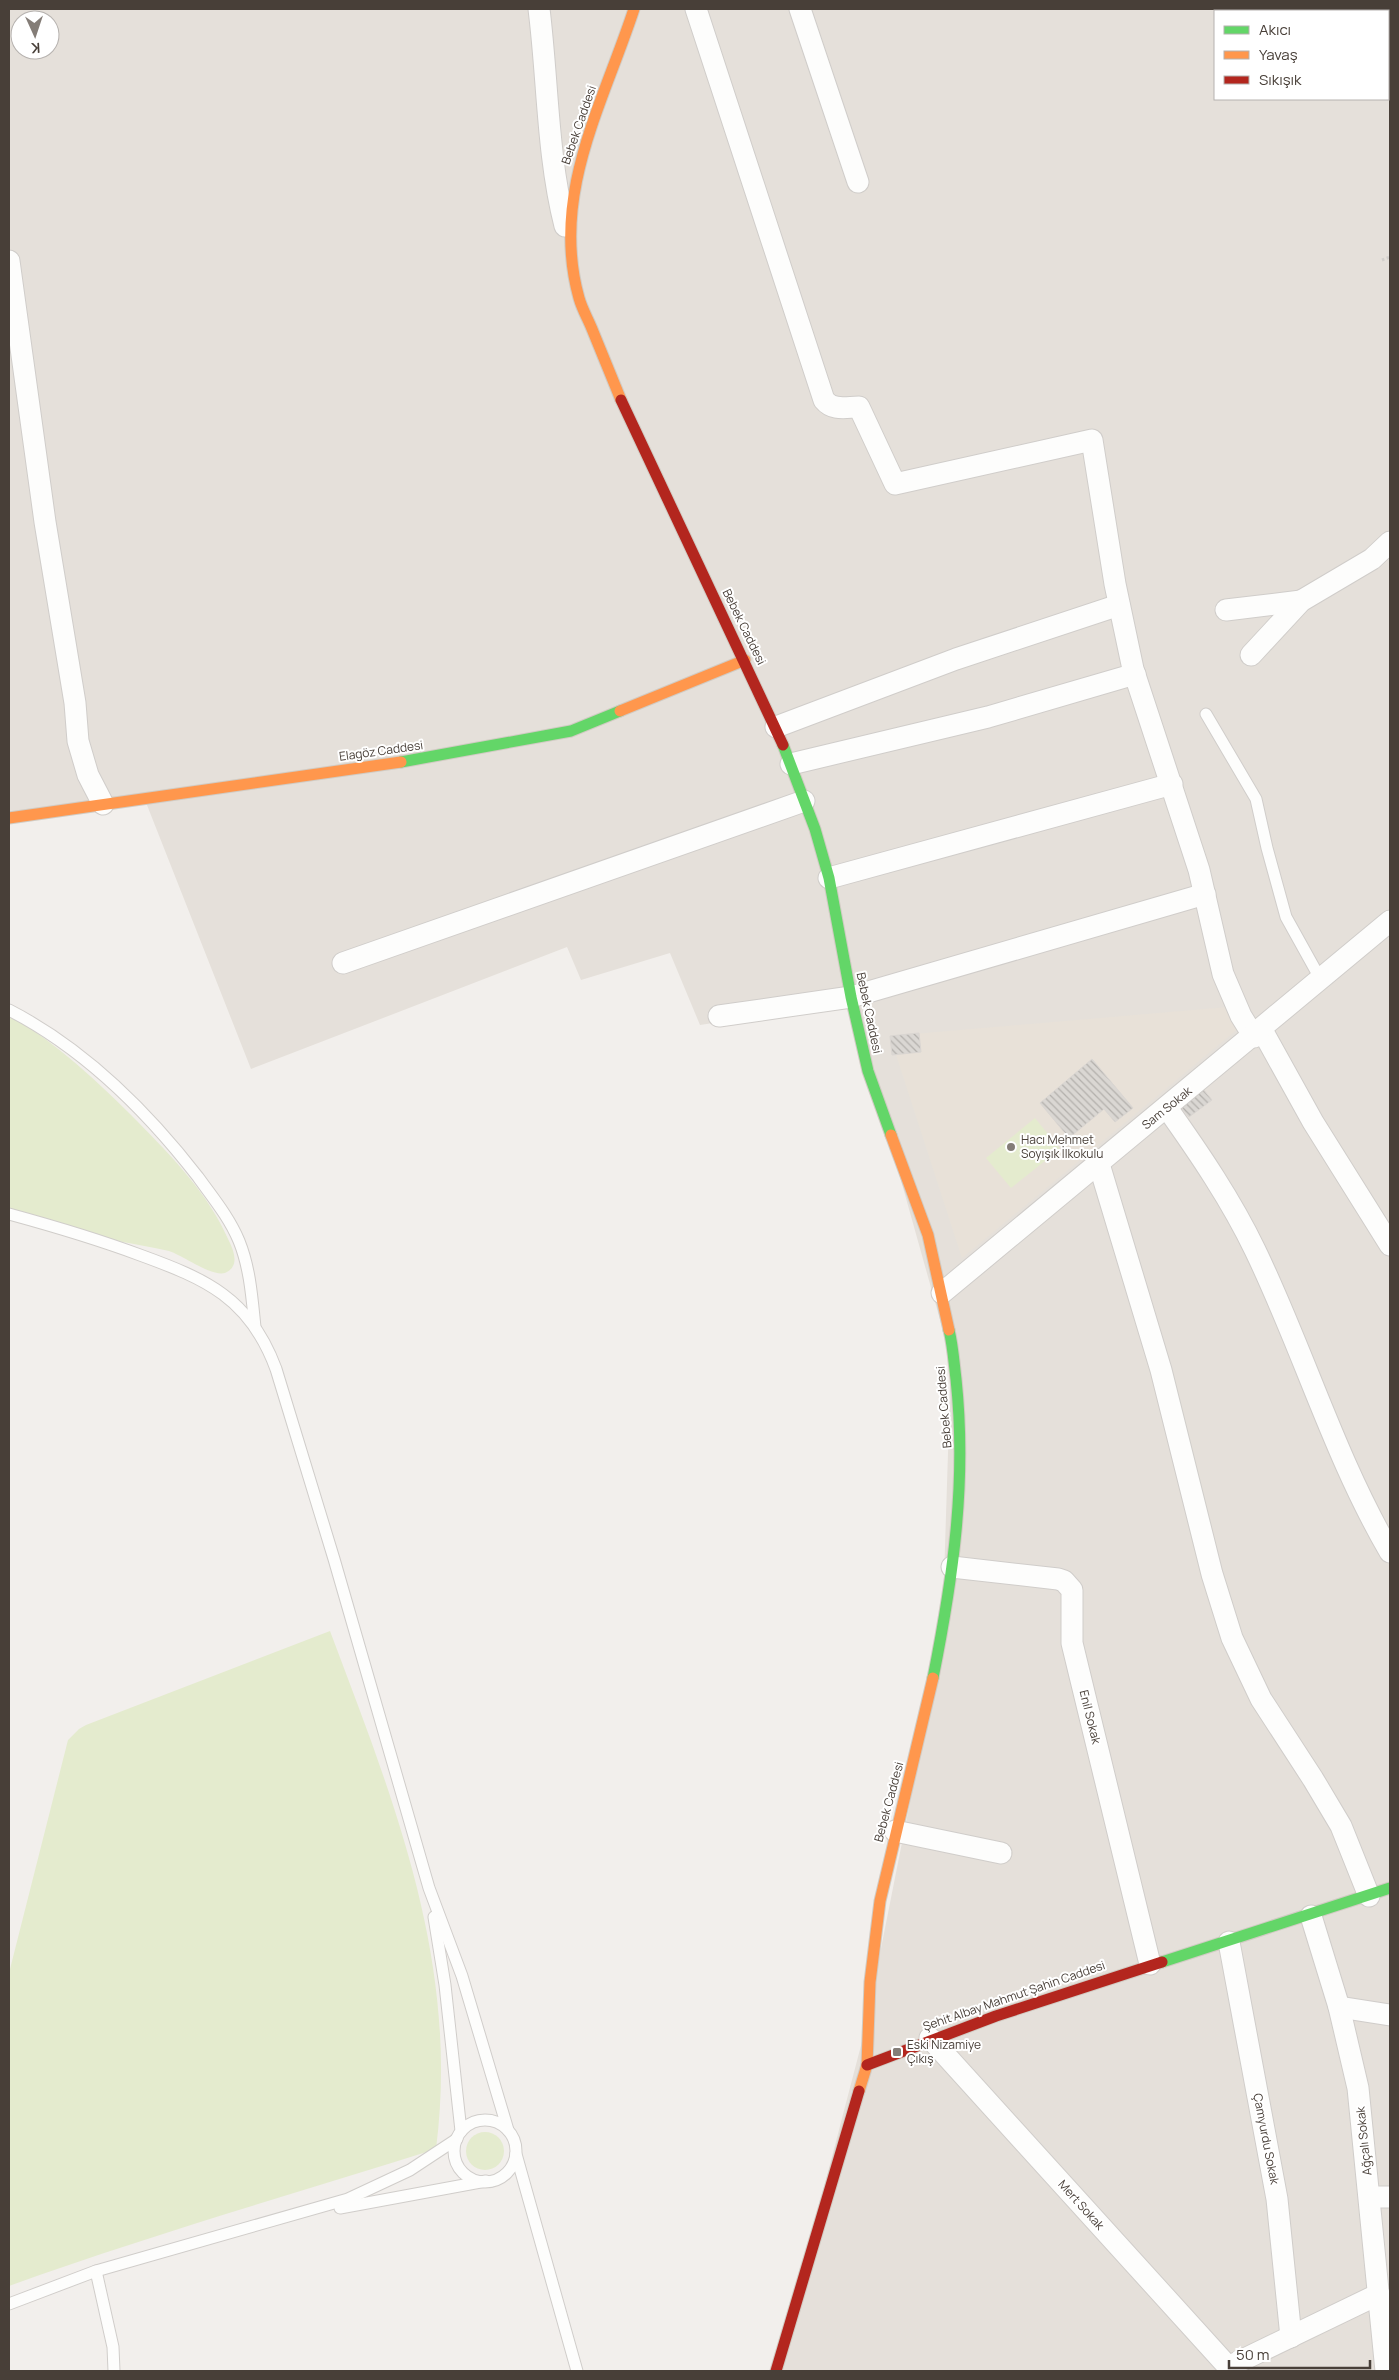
<svg xmlns="http://www.w3.org/2000/svg" width="1399" height="2380" font-family="Manrope,sans-serif">
	<style>
		.residential { fill: #e5e0da; fill-rule: evenodd }
		.education { fill: #e8e1d8 }
		.grass { fill: #e4ebce }
		.building { fill: url(#building-back-hatch); stroke: #dad6d2 }
		.lines { fill: none; stroke-linecap: round; stroke-linejoin: round }
		.lane-casing { stroke: #d0cdca; stroke-width: 13 }
		.street-casing { stroke: #d0cdca; stroke-width: 23 }
		.fast-casing { stroke: #d1cbc3; stroke-width: 13 }
		.slow-casing { stroke: #d1cbc3; stroke-width: 13 }
		.jam-casing { stroke: #d1cbc3; stroke-width: 13 }
		.path { stroke: #d2cfcb; stroke-width: 3; stroke-dasharray: 2.5 2.5; stroke-linecap: butt }
		.lane { stroke: #fdfdfc; stroke-width: 11 }
		.street { stroke: #fdfdfc; stroke-width: 21 }
		.fast { stroke: #63d668; stroke-width: 11 }
		.slow { stroke: #ff974d; stroke-width: 11 }
		.jam { stroke: #b3261e; stroke-width: 11 }
		.poi-dot { fill: #847d77; stroke: #fff; stroke-width: 2 }
		.labels { text-anchor: middle; stroke-width: 4; stroke-linejoin: round; paint-order: stroke }
		.street-label { font-size: 12px; fill: #483f38; stroke: #fff }
		.poi-label { font-size: 12px; fill: #483f38; stroke: #fff; text-anchor: start }
	</style>
	<defs>
		<pattern id="building-back-hatch" width="6" height="6" patternUnits="userSpaceOnUse" patternTransform="scale(1.25)"><rect width="6" height="6" fill="#dad7d3"/><path d="M-1 5l2 2M0 0l6 6M5-1l2 2" fill="none" stroke="#b3b0ac"/></pattern>
	</defs>
	<rect width="100%" height="100%" fill="#f2efec"/>
	<!-- residential -->
	<path class="residential" d="M9 9H1390V2371H776L864 2034 942 1641 951 1359 851 1002 700 1025 670 953 581 980 567 947 251 1069 145 800 9 818ZM1215 11H1388V99H1215ZM20 20H50V50H20Z"/>
	<!-- education -->
	<polygon class="education" points="1228,1007 1240,1027 962,1258 890,1036"/>
	<!-- grass -->
	<g class="grass">
		<path d="M9 1015C58 1044 97 1081 137 1121 173 1158 208 1193 229 1241 234 1251 240 1267 225 1273 212 1277 182 1255 169 1251 152 1247 134 1244 117 1241 81 1234 45 1226 9 1219Z"/>
		<polygon points="1035,1118 1060,1149 1011,1188 986,1158"/>
		<path d="M330 1631C394 1801 460 1963 436 2149 294 2194 150 2235 9 2286V1973L68 1740 79 1729 86 1725Z"/>
		<circle cx="485" cy="2151" r="19"/>
	</g>
	<!-- building -->
	<g class="building">
		<polygon points="919,1033 921,1052 892,1055 890,1036"/>
		<polygon points="1092,1059 1133,1108 1115,1122 1104,1109 1069,1138 1040,1103"/>
		<polygon points="1203,1089 1212,1100 1189,1117 1180,1106"/>
	</g>
	<g class="lines">
		<defs>
			<g id="lane">
				<polyline points="1206,714 1256,799 1267,848 1286,917 1321,980"/>
				<path d="M9 1010C85 1049 146 1110 198 1177 213 1198 229 1217 239 1241 250 1268 252 1298 255 1327"/>
				<path d="M9 1214C53 1226 97 1239 140 1255 206 1279 250 1298 276 1369L334 1559 429 1888 462 1976 508 2130"/>
				<polyline points="434,1917 445,1985 461,2131"/>
				<circle cx="485" cy="2151" r="31"/>
				<polyline points="516,2154 577,2371"/>
				<polyline points="340,2208 486,2181"/>
				<polyline points="96,2271 113,2347 114,2371"/>
				<polyline points="9,2304 96,2271 348,2199 410,2170 457,2139"/>
			</g>
			<g id="street">
				<path d="M539 9C548 81 547 155 565 226"/>
				<path d="M696 9 824 400C833 411 846 407 859 407L895 484 1092 440 1115 584 1133 669 1199 870 1223 974 1241 1016 1254 1037"/>
				<polyline points="800,9 858,182"/>
				<polyline points="9,261 45,522 75,703 78,741 88,775 103,804"/>
				<polyline points="1226,610 1301,601"/>
				<polyline points="1251,655 1301,601 1372,559 1390,542"/>
				<polyline points="776,727 956,659 1119,605"/>
				<polyline points="791,764 988,717 1135,674"/>
				<polyline points="829,878 1172,784"/>
				<polyline points="343,963 804,801"/>
				<polyline points="719,1016 851,997 1205,894"/>
				<polyline points="1262,1030 1313,1122 1390,1245"/>
				<path d="M1167 1108C1199 1153 1231 1200 1255 1250 1303 1349 1334 1456 1390 1552"/>
				<polyline points="1099,1164 1161,1370 1212,1574 1232,1638 1261,1699 1313,1779 1341,1826 1369,1896"/>
				<polyline points="942,1293 1390,921"/>
				<polyline points="952,1567 1058,1579 1064,1581 1072,1590 1072,1643 1150,1964"/>
				<polyline points="895,1831 1001,1853"/>
				<polyline points="1311,1916 1339,2007 1358,2088 1386,2371"/>
				<polyline points="1229,1942 1277,2199 1291,2337"/>
				<polyline points="1339,2007 1390,2015"/>
				<polyline points="930,2038 1232,2371"/>
				<polyline points="1370,2197 1390,2197"/>
				<polyline points="1228,2367 1379,2294"/>
			</g>
			<g id="fast">
				<polyline points="783,745 815,829 829,878 851,997 868,1071 891,1135"/>
				<polyline points="401,762 571,731 620,711"/>
				<path d="M933 1678C953 1578 967 1482 956 1379 954 1363 953 1346 949 1330"/>
				<polyline points="1162,1962 1390,1888"/>
			</g>
			<g id="slow">
				<path d="M621 400C611 376 602 353 592 329 588 319 582 309 579 298 550 195 603 104 634 9"/>
				<polyline points="620,711 745,660"/>
				<polyline points="9,818 401,762"/>
				<polyline points="891,1135 928,1235 949,1330"/>
				<polyline points="859,2091 867,2065 870,1982 880,1901 933,1678"/>
			</g>
			<g id="jam">
				<polyline points="621,400 783,745"/>
				<polyline points="867,2065 996,2016 1162,1962"/>
				<polyline points="776,2371 859,2091"/>
			</g>
		</defs>
		<!-- lane casing -->
		<use href="#lane" class="lane-casing"/>
		<!-- street casing -->
		<use href="#street" class="street-casing"/>
		<!-- fast casing -->
		<use href="#fast" class="fast-casing"/>
		<!-- slow casing -->
		<use href="#slow" class="slow-casing"/>
		<!-- jam casing -->
		<use href="#jam" class="jam-casing"/>
		<!-- path -->
		<polyline class="path" points="1382,260 1390,257"/>
		<!-- lane -->
		<use href="#lane" class="lane"/>
		<!-- street -->
		<use href="#street" class="street"/>
		<!-- fast -->
		<use href="#fast" class="fast"/>
		<!-- slow -->
		<use href="#slow" class="slow"/>
		<!-- jam -->
		<use href="#jam" class="jam"/>
	</g>
	<!-- markers -->
	<g class="poi-dot">
		<circle cx="1011" cy="1147" r="5"/>
		<rect x="892" y="2047" width="10" height="10" rx="2.5"/>
	</g>
	<g class="labels">
		<!-- street labels -->
		<g class="street-label">
			<text transform="translate(579 125) rotate(-71)" y="4">Bebek Caddesi</text>
			<text transform="translate(744 627) rotate(64)" y="4">Bebek Caddesi</text>
			<text transform="translate(381 751) rotate(-8)" y="4">Elagöz Caddesi</text>
			<text transform="translate(869 1013) rotate(78)" y="4">Bebek Caddesi</text>
			<text transform="translate(1167 1108) rotate(-39)" y="4">Sam Sokak</text>
			<text transform="translate(944 1407) rotate(-95)" y="4">Bebek Caddesi</text>
			<text transform="translate(1090 1717) rotate(76)" y="4">Enil Sokak</text>
			<text transform="translate(889 1802) rotate(-75)" y="4">Bebek Caddesi</text>
			<text transform="translate(1014 1996) rotate(-19)" y="4">Şehit Albay Mahmut Şahin Caddesi</text>
			<text transform="translate(1266 2139) rotate(79)" y="4">Çamyurdu Sokak</text>
			<text transform="translate(1364 2141) rotate(-96)" y="4">Ağçalı Sokak</text>
			<text transform="translate(1081 2205) rotate(48)" y="4">Mert Sokak</text>
		</g>
		<!-- poi labels -->
		<g class="poi-label">
			<text x="1021" y="1144">Hacı Mehmet<tspan x="1021" dy="14">Soyışık İlkokulu</tspan></text>
			<text x="907" y="2049">Eski Nizamiye<tspan x="907" dy="14">Çıkış</tspan></text>
		</g>
	</g>
	<!-- border -->
	<rect width="1399" height="2380" fill="none" stroke="#483f38" stroke-width="20"/>
	<!-- legend -->
	<rect x="1214" y="10" width="175" height="90" fill="#ffffff" stroke="#b6b2af"/>
	<rect x="1224" y="26" width="25" height="8" fill="#63d668" stroke="#b6b2af"/>
	<text x="1259" y="35" font-size="15" fill="#483f38">Akıcı</text>
	<rect x="1224" y="51" width="25" height="8" fill="#ff974d" stroke="#b6b2af"/>
	<text x="1259" y="60" font-size="15" fill="#483f38">Yavaş</text>
	<rect x="1224" y="76" width="25" height="8" fill="#b3261e" stroke="#b6b2af"/>
	<text x="1259" y="85" font-size="15" fill="#483f38">Sıkışık</text>
	<!-- north arrow -->
	<g transform="translate(35 35) rotate(177)"><circle r="24" fill="#ffffff" stroke="#b6b2af"/>
	<path d="M0-4L9 19L0 12L-9 19Z" fill="#847d77"/>
	<text y="-8" font-size="14" font-weight="bold" text-anchor="middle" fill="#483f38">K</text>
	</g>
	<!-- scale -->
	<path d="M1229 2360v8h141v-8" fill="none" stroke="#483f38" stroke-width="2.5"/>
	<text x="1236" y="2360" font-size="15" fill="#483f38" stroke="#ffffff" stroke-width="4" paint-order="stroke">50 m</text>
</svg>
